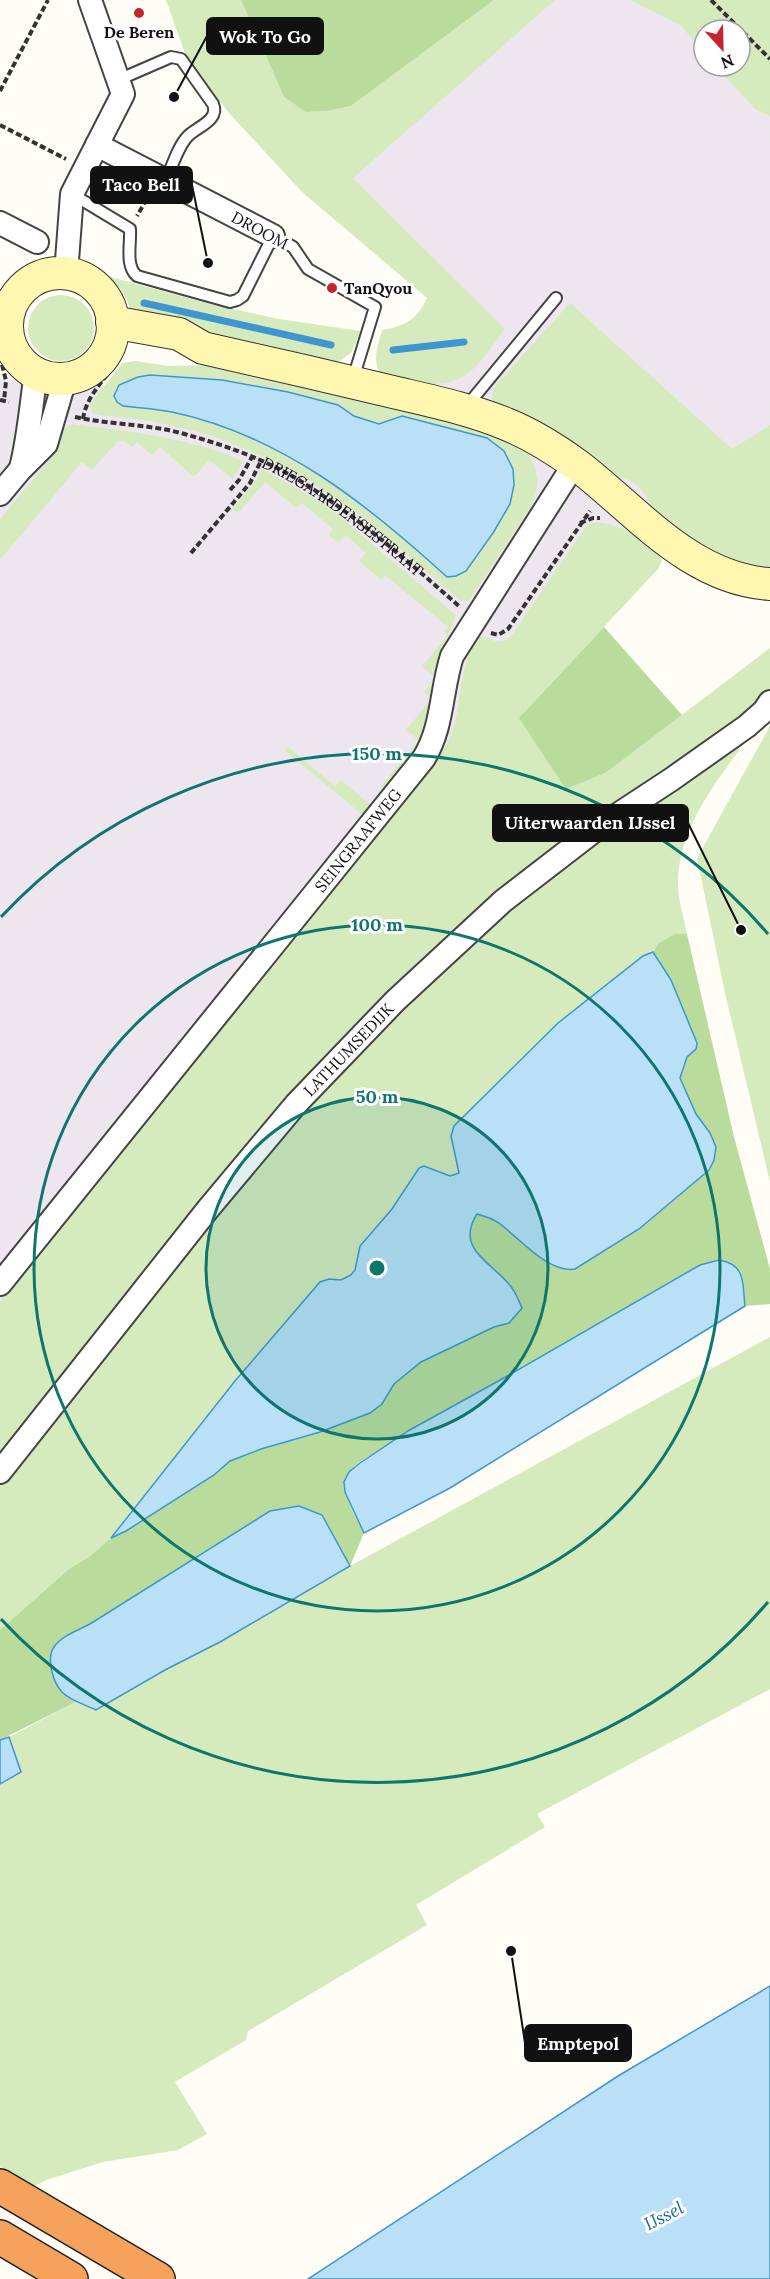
<svg xmlns="http://www.w3.org/2000/svg" width="770" height="2279" font-family="Lora,serif">
	<style>
		.industrial { fill: #eee6ef }
		.green { fill: #d5ebbd }
		.forest { fill: #b9dc9c }
		.water { fill: #b9e0f7; stroke: #3f96cf; stroke-width: 1.5 }
		.lines { fill: none; stroke-linecap: round; stroke-linejoin: round }
		.stream { stroke: #3f96cf; stroke-width: 7 }
		.lane-casing { stroke: #444; stroke-width: 14 }
		.street-casing { stroke: #444; stroke-width: 26 }
		.secondary-casing { stroke: #333; stroke-width: 34 }
		.highway-casing { stroke: #222; stroke-width: 36 }
		.path { stroke: #333; stroke-width: 4; stroke-dasharray: 6 3; stroke-linecap: butt }
		.lane { stroke: #fff; stroke-width: 10 }
		.street { stroke: #fff; stroke-width: 22 }
		.secondary { stroke: #fff6b0; stroke-width: 32 }
		.highway { stroke: #f5a25d; stroke-width: 33 }
		.ring { fill: none; stroke: #0f766e; stroke-width: 3 }
		.poi-dot { fill: #c4262e; stroke: #fff; stroke-width: 2 }
		.labels { text-anchor: middle; stroke-width: 6; stroke-linejoin: round; paint-order: stroke }
		.poi-label { font-size: 16px; font-weight: bold; fill: #111; stroke: #fff }
		.street-label { font-size: 16px; fill: #111; stroke: #fff }
		.water-label { font-size: 18px; font-style: italic; fill: #1768a6; stroke: #fff }
		.centre { fill: #0f766e; stroke: #fff; stroke-width: 3 }
		.ring-label { font-size: 18px; text-anchor: middle; font-weight: bold; fill: #0f766e; stroke: #fff; stroke-width: 6; stroke-linejoin: round; paint-order: stroke }
		.leader { fill: none; stroke: #111; stroke-width: 2 }
		.callout-dot { fill: #111; stroke: #fff; stroke-width: 2 }
		.callout { fill: #111; stroke: #111; stroke-width: 2 }
		.callout-label { font-size: 18px; text-anchor: middle; font-weight: bold; fill: #fff }
	</style>
	<rect width="100%" height="100%" fill="#fffdf5"/>
	<!-- industrial -->
	<polygon class="industrial" points="524,0 682,0 704,30 704,66 740,66 770,73 770,448 562,619 474,856 0,1411 0,379 161,389 361,441 457,303 319,163"/>
	<!-- green -->
	<g class="green">
		<path d="M166 0H241L284 97 307 112 328 111 351 106 494 0H555L353 178 505 329C495 342 485 358 473 369 447 394 411 381 380 374 372 359 378 346 382 330 405 326 417 320 427 298L302 192 229 113 187 59Z"/>
		<polygon points="630,0 770,0 770,116 755,109 716,66 740,66 740,30 704,30 704,52 680,25"/>
		<polygon points="107,276 210,304 279,319 361,331 351,353 335,364 135,318 121,289"/>
		<circle cx="61" cy="328" r="33"/>
		<path d="M570 303 732 449 770 425V570C727 562 712 555 677 530 670 525 659 520 654 514 651 511 651 505 649 501 642 488 627 473 613 479L495 406C491 398 491 394 495 386Z"/>
		<path d="M135 361 169 366 212 365 481 426 524 448 534 464 537 477V488L532 505 469 601H461L362 517 305 478 275 462 219 438 190 430 151 421 93 414 90 406C97 390 113 378 122 363Z"/>
		<path d="M72 424C131 432 188 437 243 461L233 479 209 460 194 477 160 447 152 455 137 442 132 447 124 441H118L92 470 82 462 0 560V519L55 453 62 429Z"/>
		<polygon points="262,469 317,500 338,515 456,615 443,649 431,720 419,747 386,789 381,786 419,740 406,730 432,698 424,692 436,678 422,666 447,636 444,632 448,627 385,575 381,580 359,561 366,553 346,535 338,543 329,535 333,529 302,503 296,508 265,482 238,513 232,509 252,486"/>
		<path d="M597 522C624 527 650 535 662 561L658 569 519 718 607 772 770 648V689L763 702 420 971 0 1464V1301L434 764C442 752 450 740 454 727 462 696 460 664 477 636 492 635 492 647 510 638L584 529 589 524Z"/>
		<polygon points="770,726 770,1182 725,993 697,858"/>
		<path d="M748 738C716 782 678 828 678 884 678 900 684 918 687 934 659 935 663 949 643 956L558 1023 454 1126 451 1136 460 1173 450 1176 424 1166 419 1168 392 1209 360 1246 355 1270 351 1275 341 1280 329 1279 235 1381 111 1538 89 1557 70 1568 0 1630V1483L235 1186 357 1049 441 967 583 847Z"/>
		<polygon points="288,747 335,786 341,780 372,806 364,816 285,751"/>
		<polygon points="770,1337 770,1689 537,1814 545,1827 416,1905 427,1925 248,2031 246,2040 175,2082 207,2134 178,2150 103,2162 46,2180 33,2187 0,2167 0,1784 20,1772 9,1737 78,1701 96,1710 165,1670 220,1642 350,1566"/>
	</g>
	<!-- forest -->
	<g class="forest">
		<polygon points="241,0 494,0 351,106 328,111 306,112 284,97"/>
		<polygon points="604,627 682,715 607,772 566,789 519,718"/>
		<path d="M675 934H687L734 1137 770 1269V1304L745 1306 741 1271C620 1326 492 1375 381 1449 371 1455 354 1463 349 1474 340 1494 355 1515 364 1533L350 1566 322 1515 90 1624C79 1630 62 1636 54 1647 46 1658 53 1681 61 1691 65 1696 72 1698 78 1701L0 1740V1630L70 1568 89 1557 111 1538 126 1531 214 1475 230 1461 261 1449 320 1432 370 1413 382 1404 394 1384 421 1362 494 1327 509 1323 522 1308C518 1300 515 1291 508 1283 490 1262 455 1248 477 1214 484 1217 493 1219 499 1223 519 1238 549 1274 575 1269L639 1229 709 1170 710 1133 696 1114 680 1078 687 1057 696 1049 697 1043 671 980 653 952 659 943Z"/>
	</g>
	<!-- water -->
	<g class="water">
		<path d="M150 375 222 380 288 392 338 405 354 416 379 424 402 416 487 438 504 451 513 469 514 485 510 504 493 533 466 571 456 576 447 577C367 504 281 435 172 412 156 409 139 408 123 406L117 402 114 396 119 385 138 377Z"/>
		<path d="M653 952 671 980 697 1043 696 1049 687 1057 680 1078 696 1114 710 1133 716 1147 714 1160 709 1170 639 1229 575 1269C549 1274 519 1238 499 1223 493 1219 484 1216 477 1214 455 1248 490 1262 508 1283 515 1290 518 1299 522 1308L509 1323 494 1327 421 1362 394 1384 382 1404 370 1413 320 1432 261 1449 230 1461 214 1475 126 1531 111 1538 235 1381 320 1282 329 1279 341 1280 351 1275 355 1270 360 1246 392 1209 419 1168 424 1166 450 1176 459 1173 451 1136 454 1126 558 1023 643 956Z"/>
		<path d="M719 1260C747 1265 742 1283 745 1306L450 1488 364 1533 345 1492 344 1482 349 1472 360 1463 408 1431 502 1379 700 1265Z"/>
		<path d="M299 1506 322 1515 350 1566 220 1642 165 1670 96 1710C86 1705 69 1700 62 1692 53 1683 46 1658 54 1647 61 1636 79 1630 90 1624L270 1511Z"/>
		<polygon points="9,1737 21,1772 0,1784 0,1740"/>
		<polygon points="770,1986 770,2279 308,2279 618,2076"/>
	</g>
	<g class="lines">
		<!-- stream -->
		<g class="stream">
			<polyline points="144,303 331,345"/>
			<polyline points="393,350 464,342"/>
		</g>
		<defs>
			<g id="lane">
				<path d="M118 80 171 57 181 59 213 104C220 120 197 127 188 136 178 146 172 167 166 180"/>
				<path d="M72 194 130 229C131 244 125 266 137 276L230 302 237 300 243 296 273 236 293 247 308 269 375 307 353 379"/>
				<polyline points="466,407 556,298"/>
			</g>
			<g id="street">
				<polyline points="97,145 273,236"/>
				<polyline points="0,223 37,242"/>
				<polyline points="66,274 72,194 123,94 90,0"/>
				<path d="M21 468C29 437 31 405 36 373"/>
				<polyline points="0,494 20,470 46,444 65,379"/>
				<path id="s2" d="M0 1284 424 758C443 727 441 690 452 656L575 463"/>
				<path id="s3" d="M0 1472 208 1209 296 1104 395 1001 503 901 599 827 672 779 747 726 764 711 770 702"/>
			</g>
			<g id="secondary">
				<circle cx="60" cy="326" r="53"/>
				<path d="M112 322 179 334 203 348C266 362 330 377 393 392 431 401 470 409 506 424 531 434 555 449 577 465 636 510 690 579 770 584"/>
			</g>
			<g id="highway">
				<polyline points="0,2186 158,2279"/>
				<polyline points="0,2237 71,2279"/>
			</g>
		</defs>
		<!-- lane casing -->
		<use href="#lane" class="lane-casing"/>
		<!-- street casing -->
		<use href="#street" class="street-casing"/>
		<!-- secondary casing -->
		<use href="#secondary" class="secondary-casing"/>
		<!-- highway casing -->
		<use href="#highway" class="highway-casing"/>
		<!-- path -->
		<g class="path">
			<polyline points="711,0 770,59"/>
			<polyline points="0,91 48,0"/>
			<polyline points="0,125 66,159"/>
			<polyline points="105,179 146,200 137,216"/>
			<polyline points="88,264 100,273 121,296"/>
			<path d="M0 303C8 285 22 273 40 265"/>
			<polyline points="0,356 6,381 4,401"/>
			<polyline points="0,400 9,402"/>
			<path id="s1" d="M75 417C112 425 152 424 188 435 227 446 267 460 302 482 358 517 410 563 460 607"/>
			<path d="M83 419C87 391 112 375 123 350"/>
			<polyline points="230,490 239,480 252,457"/>
			<polyline points="580,523 593,518 600,518"/>
			<polyline points="191,553 250,483 261,461"/>
			<polyline points="491,633 498,635 508,629 590,511"/>
		</g>
		<!-- lane -->
		<use href="#lane" class="lane"/>
		<!-- street -->
		<use href="#street" class="street"/>
		<!-- secondary -->
		<use href="#secondary" class="secondary"/>
		<!-- highway -->
		<use href="#highway" class="highway"/>
	</g>
	<!-- distance rings -->
	<circle cx="377" cy="1268" r="171" fill="#0f766e" fill-opacity=".12"/>
	<g class="ring">
		<circle cx="377" cy="1268" r="171"/>
		<circle cx="377" cy="1268" r="343"/>
		<path d="M768 1602A514 514 0 0 1 1 1619M1 917A514 514 0 0 1 768 934"/>
	</g>
	<!-- markers -->
	<g class="poi-dot">
		<circle cx="139" cy="13" r="6"/>
		<circle cx="332" cy="288" r="6"/>
	</g>
	<g class="labels">
		<!-- poi labels -->
		<g class="poi-label">
			<text x="139" y="38">De Beren</text>
			<text x="344" y="294" text-anchor="start">TanQyou</text>
		</g>
		<!-- street labels -->
		<g class="street-label">
			<text transform="translate(260 230) rotate(28)" y="6">DROOM</text>
			<text dy="6" stroke="none"><textPath href="#s1" startOffset="291">DRIEGAARDENSESTRAAT</textPath></text>
			<text dy="6" stroke="none"><textPath href="#s2" startOffset="570">SEINGRAAFWEG</textPath></text>
			<text dy="6" stroke="none"><textPath href="#s3" startOffset="548">LATHUMSEDIJK</textPath></text>
		</g>
		<!-- water labels -->
		<g class="water-label">
			<text transform="translate(664 2216) rotate(-27)" y="6">IJssel</text>
		</g>
	</g>
	<circle cx="377" cy="1268" r="9" class="centre"/>
	<g class="ring-label">
		<text x="377" y="760">150 m</text>
		<text x="377" y="931">100 m</text>
		<text x="377" y="1103">50 m</text>
	</g>
	<!-- callouts -->
	<path class="leader" d="M174 97L207 36M208 263L192 185M741 930L688 823M511 1951L525 2043"/>
	<g class="callout-dot">
		<circle cx="174" cy="97" r="6"/>
		<circle cx="208" cy="263" r="6"/>
		<circle cx="741" cy="930" r="6"/>
		<circle cx="511" cy="1951" r="6"/>
	</g>
	<g class="callout">
		<rect x="207" y="18" width="116" height="36" rx="6"/>
		<rect x="91" y="167" width="101" height="36" rx="6"/>
		<rect x="493" y="805" width="195" height="36" rx="6"/>
		<rect x="525" y="2025" width="106" height="36" rx="6"/>
	</g>
	<g class="callout-label">
		<text x="265" y="43">Wok To Go</text>
		<text x="141" y="191">Taco Bell</text>
		<text x="590" y="829">Uiterwaarden IJssel</text>
		<text x="578" y="2050">Emptepol</text>
	</g>
	<!-- north arrow -->
	<g transform="translate(722 48) rotate(158)"><circle r="28" fill="#ffffff" stroke="#a0a0a0" stroke-width="1.5"/>
	<path d="M0-4.5L10 22L0 15L-10 22Z" fill="#c4262e"/>
	<text y="-9" font-size="16" font-weight="bold" text-anchor="middle" fill="#111111">N</text>
	</g>
</svg>
